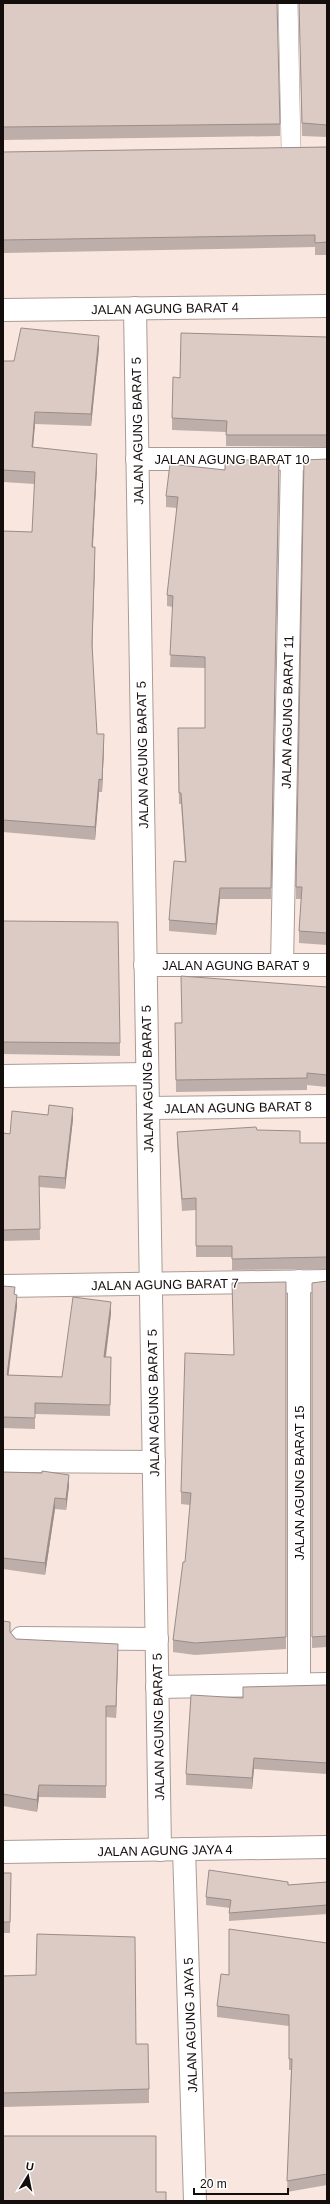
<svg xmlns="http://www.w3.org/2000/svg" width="330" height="2204" font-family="Helvetica,sans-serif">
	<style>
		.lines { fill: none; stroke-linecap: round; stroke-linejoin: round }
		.service-casing { stroke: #ac9c95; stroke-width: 20 }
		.minor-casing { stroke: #ac9c95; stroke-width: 24 }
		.service { stroke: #fff; stroke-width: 19 }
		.minor { stroke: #fff; stroke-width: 22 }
		.wall { fill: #bdaea9 }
		.shaded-wall { fill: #9a8d89 }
		.building { fill: #dccac4; stroke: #9a8d89 }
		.labels { text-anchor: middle; stroke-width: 3; stroke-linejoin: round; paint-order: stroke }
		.street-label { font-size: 13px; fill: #130d0b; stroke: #fff }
	</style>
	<rect width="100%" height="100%" fill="#f8e6df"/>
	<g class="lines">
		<defs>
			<polyline id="service" points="288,3 291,148"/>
			<g id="minor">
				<polyline points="135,308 160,1850"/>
				<polyline points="3,310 327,306"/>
				<polyline points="137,459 327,459"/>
				<polyline points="145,965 327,965"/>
				<polyline points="282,965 292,459"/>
				<polyline points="3,1076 147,1074"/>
				<polyline points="148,1108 327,1106"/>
				<polyline points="299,1281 299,1685"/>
				<polyline points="3,1286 327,1281"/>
				<polyline points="3,1461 154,1462"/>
				<polyline points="21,1638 157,1639"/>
				<polyline points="157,1687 327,1684"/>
				<polyline points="184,1849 195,2201"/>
				<polyline points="3,1852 327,1847"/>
			</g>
		</defs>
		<!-- service casing -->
		<use href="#service" class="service-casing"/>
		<!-- minor casing -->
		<use href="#minor" class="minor-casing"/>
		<!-- service -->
		<use href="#service" class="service"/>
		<!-- minor -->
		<use href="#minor" class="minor"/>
	</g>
	<!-- wall -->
	<g class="wall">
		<polygon points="3,3 280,124 280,136 3,140"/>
		<polygon points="299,3 327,3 327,137 302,136"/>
		<polygon points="327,147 327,255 315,255 315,247 3,253 3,152"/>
		<polygon points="327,337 327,447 226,446 226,432 172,430 172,418 180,378"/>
		<polygon points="99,348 91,426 35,424 33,447 97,466 93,547 95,559 92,648 97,734 104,746 102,792 99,792 95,840 3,832 3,531 32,532 35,484 3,482 3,361 14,361"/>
		<polygon points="327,459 327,945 299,943 299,931 301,899 296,899 296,887"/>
		<polygon points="225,470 279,472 271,899 220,899 216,935 169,931 169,920 185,862 181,804 179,804 178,728 205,728 205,668 170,667 173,607 167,606 167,595 177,508 166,507 166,496"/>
		<polygon points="3,921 120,1043 120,1056 3,1054"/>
		<polygon points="327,987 327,1087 307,1085 307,1090 176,1092 175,1023 182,1023"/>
		<polygon points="73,1119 65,1189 39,1187 40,1240 3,1241 3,1133 10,1134"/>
		<polygon points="257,1130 300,1143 327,1143 327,1269 232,1270 232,1257 196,1257 196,1210 182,1211 177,1143 177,1132"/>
		<polygon points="327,1281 327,1647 312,1648 312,1294"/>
		<polygon points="286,1282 286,1649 195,1655 173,1652 173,1640 185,1562 190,1505 181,1504 181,1492 233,1355"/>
		<polygon points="3,1286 15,1294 17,1306 8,1375 62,1377 111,1313 106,1357 111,1368 110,1416 35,1414 35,1429 3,1428"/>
		<polygon points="3,1472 69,1486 66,1510 55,1509 45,1575 3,1569"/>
		<polygon points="3,1621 10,1632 16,1639 118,1655 116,1718 106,1717 106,1798 39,1797 37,1812 3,1806"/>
		<polygon points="327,1685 327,1774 254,1769 252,1789 186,1785 186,1774 243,1698"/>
		<polygon points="3,1873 11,1873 10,1933 3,1933"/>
		<polygon points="327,1882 327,1914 229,1921 229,1913 230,1908 206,1905 206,1897 288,1885"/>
		<polygon points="327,1943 327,2185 287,2192 291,2070 289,2070 289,2026 217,2017 217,2006 229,1975"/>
		<polygon points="3,1976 136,2044 149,2089 149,2103 3,2107"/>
	</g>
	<!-- shaded-wall -->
	<g class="shaded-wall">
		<polygon points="99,336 99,348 91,426 91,414"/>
		<polygon points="35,412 35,424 32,459 32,447"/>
		<polygon points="97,454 97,466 92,559 92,547"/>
		<polygon points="95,547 95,559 92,656 92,644"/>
		<polygon points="104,734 104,746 102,792 102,780"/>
		<polygon points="99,779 99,792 95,840 95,827"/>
		<polygon points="220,888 220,899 216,935 216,924"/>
		<polygon points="73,1108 73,1119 65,1189 65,1178"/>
		<polygon points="17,1295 17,1306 7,1387 7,1375"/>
		<polygon points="111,1302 111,1313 104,1368 104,1357"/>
		<polygon points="69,1475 69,1486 66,1510 66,1499"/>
		<polygon points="55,1498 55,1509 45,1575 45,1563"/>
		<polygon points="118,1644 118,1655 116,1718 116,1706"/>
		<polygon points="254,1758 254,1769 252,1789 252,1778"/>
		<polygon points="39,1785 39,1797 37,1812 37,1800"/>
	</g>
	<!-- building -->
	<g class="building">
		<polygon points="3,3 277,3 280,124 3,127"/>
		<polygon points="299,3 327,3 327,125 302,123"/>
		<polygon points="327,147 327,242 315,243 315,235 3,240 3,152"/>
		<polygon points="21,328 99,336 91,414 35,412 32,447 97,454 92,547 95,547 92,644 97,734 104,734 102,780 99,779 95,827 3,820 3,531 32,532 35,472 3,470 3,361 14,361"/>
		<polygon points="181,333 327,337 327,435 226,435 227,421 172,418 173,377 180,378"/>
		<polygon points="327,459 327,933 299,931 302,887 296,887 304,460"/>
		<polygon points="225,460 279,460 271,888 220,888 216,924 169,920 174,861 186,862 181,793 179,793 178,728 205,728 205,657 170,655 173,596 167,595 178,497 166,496 170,464 225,470"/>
		<polygon points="3,921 118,922 120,1043 3,1042"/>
		<polygon points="181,976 327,987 327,1075 307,1073 307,1078 176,1080 175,1023 182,1023"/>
		<polygon points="49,1105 73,1108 65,1178 39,1176 40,1229 3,1230 3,1133 10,1134 12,1111 48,1115"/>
		<polygon points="256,1127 257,1130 300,1131 300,1143 327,1143 327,1257 232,1259 232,1246 196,1246 196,1198 182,1199 177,1132"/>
		<polygon points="327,1281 327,1636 312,1637 312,1283"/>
		<polygon points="286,1282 286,1637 195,1643 173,1640 183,1562 185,1562 191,1493 181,1492 185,1353 234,1355 232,1283"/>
		<polygon points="3,1286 15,1287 14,1294 17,1295 7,1375 62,1377 73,1297 111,1302 104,1357 111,1357 110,1405 35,1403 35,1418 3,1417"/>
		<polygon points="42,1471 69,1475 66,1499 55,1498 45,1563 3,1558 3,1472 42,1473"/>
		<polygon points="3,1621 10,1622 10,1632 16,1639 118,1644 116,1706 106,1706 106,1786 39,1785 37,1800 3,1794"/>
		<polygon points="327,1685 327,1763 254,1758 252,1778 186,1774 191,1695 243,1698 243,1687"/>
		<polygon points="209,1870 288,1882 288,1885 327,1882 327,1905 229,1913 231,1900 206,1897"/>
		<polygon points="3,1873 11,1873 10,1922 3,1922"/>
		<polygon points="229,1929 327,1943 327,2174 287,2181 292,2059 289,2059 289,2015 217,2006 221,1974 229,1975"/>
		<polygon points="37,1934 135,1937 136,2044 148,2044 149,2089 3,2093 3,1976 36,1975"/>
		<polygon points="3,2136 156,2136 156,2192 166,2192 166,2201 3,2201"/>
	</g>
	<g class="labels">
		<!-- street labels -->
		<g class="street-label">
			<text transform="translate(165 308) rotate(-1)" y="5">JALAN AGUNG BARAT 4</text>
			<text transform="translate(137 431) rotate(-91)" y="5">JALAN AGUNG BARAT 5</text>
			<text x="232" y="464">JALAN AGUNG BARAT 10</text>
			<text transform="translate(287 712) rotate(-89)" y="5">JALAN AGUNG BARAT 11</text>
			<text transform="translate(142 755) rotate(-91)" y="5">JALAN AGUNG BARAT 5</text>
			<text x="236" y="970">JALAN AGUNG BARAT 9</text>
			<text transform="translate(147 1079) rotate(-91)" y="5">JALAN AGUNG BARAT 5</text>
			<text transform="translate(238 1107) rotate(-1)" y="5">JALAN AGUNG BARAT 8</text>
			<text transform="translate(165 1284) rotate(-1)" y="5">JALAN AGUNG BARAT 7</text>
			<text transform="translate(153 1403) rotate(-91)" y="5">JALAN AGUNG BARAT 5</text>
			<text transform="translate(299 1483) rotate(-90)" y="5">JALAN AGUNG BARAT 15</text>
			<text transform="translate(158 1727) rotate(-91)" y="5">JALAN AGUNG BARAT 5</text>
			<text transform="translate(165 1850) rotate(-1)" y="5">JALAN AGUNG JAYA 4</text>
			<text transform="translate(190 2025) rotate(-92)" y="5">JALAN AGUNG JAYA 5</text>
		</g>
	</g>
	<!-- border -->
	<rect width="330" height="2204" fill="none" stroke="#130d0b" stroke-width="8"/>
	<!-- north arrow -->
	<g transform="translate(28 2176) rotate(10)" stroke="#ffffff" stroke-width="3" paint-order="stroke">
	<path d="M0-3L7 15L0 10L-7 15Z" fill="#130d0b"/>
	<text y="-6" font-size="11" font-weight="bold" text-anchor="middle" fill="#130d0b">U</text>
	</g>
	<!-- scale -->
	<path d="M194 2188v6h94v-6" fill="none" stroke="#130d0b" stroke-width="2"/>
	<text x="200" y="2188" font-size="12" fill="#130d0b" stroke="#ffffff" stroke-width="3" paint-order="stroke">20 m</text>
</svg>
